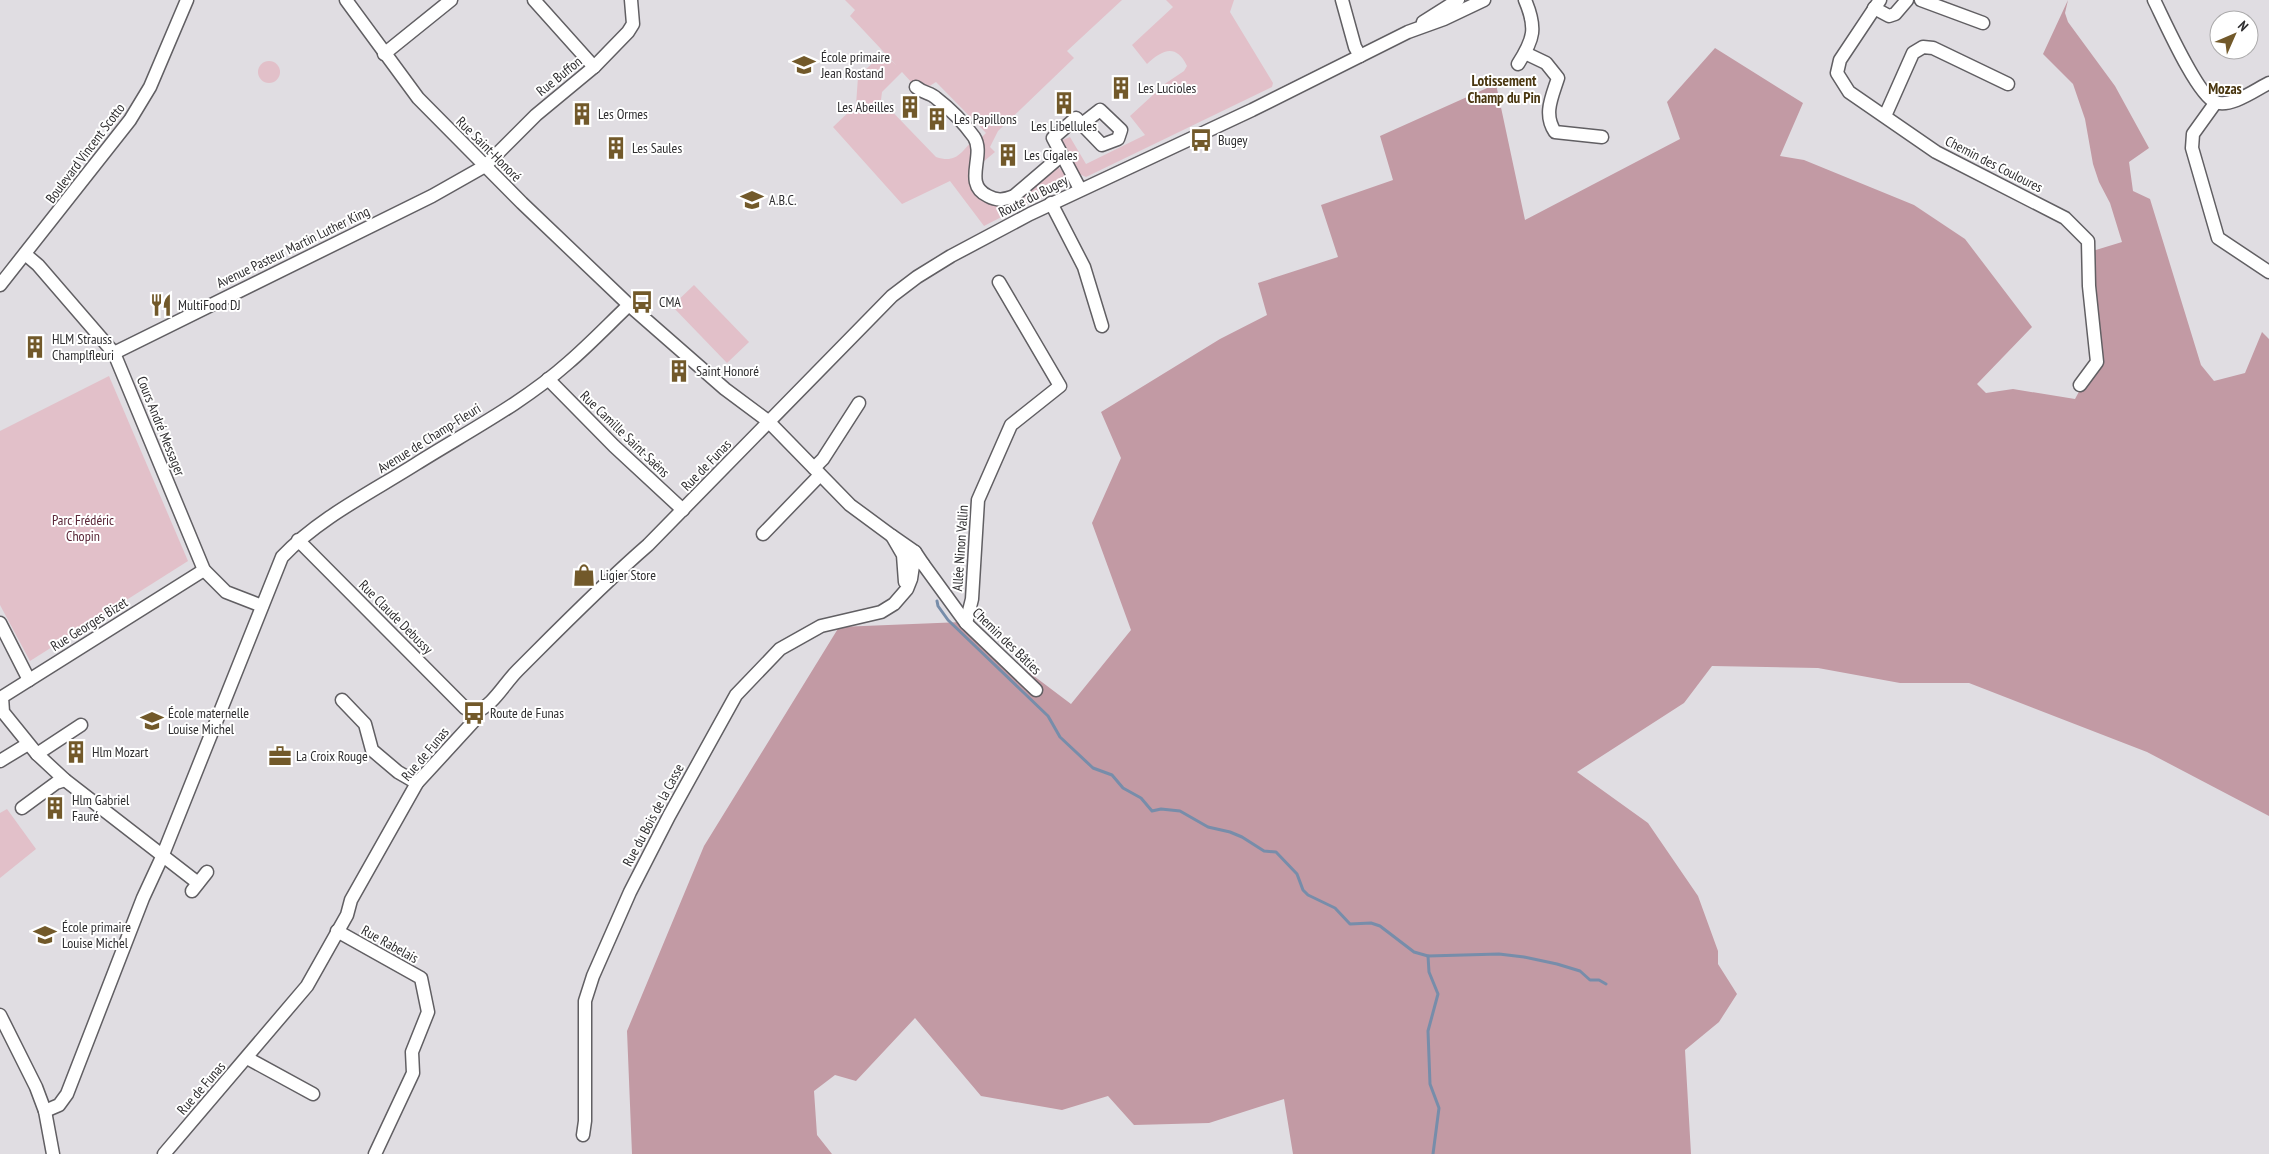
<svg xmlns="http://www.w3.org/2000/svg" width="2269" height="1154" font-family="'PT Sans Narrow',sans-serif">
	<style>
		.green { fill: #e2c0c9 }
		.forest { fill: #c29aa4 }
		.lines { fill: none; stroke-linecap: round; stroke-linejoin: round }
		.stream { stroke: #778daa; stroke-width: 3 }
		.minor-casing { stroke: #615f63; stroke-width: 15 }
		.minor { stroke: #fff; stroke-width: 12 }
		.labels { text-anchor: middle; stroke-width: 4; stroke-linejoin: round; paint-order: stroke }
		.poi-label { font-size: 14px; fill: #2f2e30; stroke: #fff; text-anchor: start }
		.street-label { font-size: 14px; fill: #2f2e30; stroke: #fff }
		.park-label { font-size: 14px; fill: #582435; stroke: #fff }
		.neighbourhood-label { font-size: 15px; font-weight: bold; fill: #49360f; stroke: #fff }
	</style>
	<rect width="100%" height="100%" fill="#e0dde2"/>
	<!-- green -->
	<g class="green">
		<path d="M845 0H1122L1067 51 1074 58 998 131 990 147 995 152 983 162 984 152 980 139 986 133 936 82 928 87 913 84 902 72 882 92 881 100 936 157C957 164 961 152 975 138V180L998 200 1056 166C1063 170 1068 176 1066 184L984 226 950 181 902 204 833 127 856 105 858 77 883 53 896 65 850 16 855 10Z"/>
		<path d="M1166 0H1234L1230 12 1273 83 1272 87 1086 177 1079 174 1060 141 1070 137 1086 164 1145 135 1130 116 1166 83 1184 71 1187 66C1176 43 1162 50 1147 64L1132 45 1173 7Z"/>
		<circle cx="269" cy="72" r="11"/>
		<polygon points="694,285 749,342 727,363 672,306"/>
		<polygon points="109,376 188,561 30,661 0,605 0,431"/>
		<polygon points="7,809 36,849 0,878 0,813"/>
	</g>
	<!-- forest -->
	<polygon class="forest" points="2068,0 2065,13 2068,22 2115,86 2149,148 2129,162 2133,191 2150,199 2201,365 2214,381 2245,373 2262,332 2269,339 2269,816 2147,752 1969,683 1900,683 1818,668 1712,666 1684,703 1577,772 1648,823 1698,896 1718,951 1718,964 1737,994 1719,1022 1685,1050 1691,1154 1293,1154 1284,1099 1209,1123 1134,1125 1108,1096 1062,1110 981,1096 915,1018 856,1081 835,1075 814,1091 817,1135 832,1154 632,1154 627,1031 704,846 839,627 962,622 1071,704 1131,630 1092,523 1121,458 1101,412 1220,339 1267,315 1258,283 1338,257 1321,205 1393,180 1380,136 1496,84 1525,220 1680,139 1667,102 1715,48 1803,103 1780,156 1804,160 1914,205 1965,239 2032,327 1977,384 1986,393 2013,389 2075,399 2095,362 2086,253 2122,242 2110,203 2099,182 2093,164 2085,119 2073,84 2043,54"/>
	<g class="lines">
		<!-- stream -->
		<g class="stream">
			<polyline points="937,601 938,606 948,620 1048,716 1060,737 1093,768 1112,775 1123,788 1141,798 1152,811 1161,809 1180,811 1208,827 1230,832 1242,837 1264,851 1276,852 1297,874 1303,890 1308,895 1335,908 1350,924 1371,923 1380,926 1414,952 1428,956 1499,954 1524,957 1557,964 1580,971 1590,980 1599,980 1606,984"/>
			<polyline points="1428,956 1429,972 1438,994 1428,1031 1430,1084 1439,1108 1433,1154"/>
		</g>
		<defs>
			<g id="minor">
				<polyline points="346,0 418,98 522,203 629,305 725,389 768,421 850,505 892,536"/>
				<polyline points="534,0 594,67"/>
				<polyline points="1342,0 1355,47 1360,56"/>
				<polyline points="1880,0 1840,60 1837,73 1849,92 1936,152 2065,218 2088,241 2089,286 2097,362 2080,385"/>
				<polyline points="1921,0 1983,23"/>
				<path d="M2154 0C2164 20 2197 95 2215 102 2231 108 2255 90 2269 83"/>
				<polyline points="1874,8 1889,16 1895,14 1907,0"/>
				<polyline points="1423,22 1458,0"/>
				<path d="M1525 53 1546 63 1558 78C1552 97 1543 114 1555 132L1602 137"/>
				<polyline points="384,54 451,0"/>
				<path d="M1518 64C1534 39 1537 28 1525 0"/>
				<path d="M916 87C923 93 931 93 936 98 949 108 964 123 974 137 986 155 962 184 988 196 997 201 1004 200 1014 196L1062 155"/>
				<polyline points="2216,102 2193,134 2192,148 2218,238 2269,272"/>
				<polyline points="1885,116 1913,53 1923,47 1933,48 2008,84"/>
				<polyline points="1080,189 1053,138 1076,118 1102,145 1118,139 1121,130 1100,110 1082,124"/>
				<polyline points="1051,203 1084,267 1102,326"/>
				<polyline points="25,254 38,265 114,353 204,570 226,592 262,606"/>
				<polyline points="0,285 130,120 150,87 187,0"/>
				<polyline points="114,353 432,196 485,166 536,115 594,67 628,32 633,24 631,0"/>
				<polyline points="548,379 614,446 683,510"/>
				<polyline points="814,468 823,459 859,403"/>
				<polyline points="763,534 820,475"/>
				<polyline points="298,540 465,708 474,713"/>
				<polyline points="903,555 923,564 915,552 892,536 903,555 905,582"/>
				<polyline points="923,564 966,623 1036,690"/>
				<polyline points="0,623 29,680"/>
				<polyline points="966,623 972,599 978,500 1011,425 1060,386 999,282"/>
				<polyline points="342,700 365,724 372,750 398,772 417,783"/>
				<path d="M474 713C494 705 503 685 518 670 560 628 603 584 648 545L892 296 917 277 951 256 1030 214 1252 110 1408 32 1444 19 1484 0"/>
				<polyline points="37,754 81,725"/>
				<polyline points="0,761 28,744"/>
				<polyline points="22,808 56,783 65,780"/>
				<polyline points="198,883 65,780 37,754 3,712 2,697 204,570"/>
				<polyline points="192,891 207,872"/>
				<polyline points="337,931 421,978 428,1012 412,1052 413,1073 375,1154"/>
				<polyline points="0,1015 36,1087 45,1111 53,1154"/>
				<polyline points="247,1058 313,1094"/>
				<path d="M45 1111 59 1105 67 1094 143 898 162 857 282 557C319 518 370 493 416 464 467 432 523 403 568 363 589 345 609 324 629 305"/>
				<polyline points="583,1135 585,1121 585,1001 593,976 630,892 669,816 736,695 780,649 821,626 881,612 894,604 907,589 911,579 915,552"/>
				<polyline points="164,1154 307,986 347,915 351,900 417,783 473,722 474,713"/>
			</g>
		</defs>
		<!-- minor casing -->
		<use href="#minor" class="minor-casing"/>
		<!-- minor -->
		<use href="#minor" class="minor"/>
	</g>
	<!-- icons -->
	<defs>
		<symbol id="school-bare" viewBox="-9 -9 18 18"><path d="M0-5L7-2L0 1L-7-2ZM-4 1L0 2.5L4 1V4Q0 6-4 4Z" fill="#72592a" stroke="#fff" stroke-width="2.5" paint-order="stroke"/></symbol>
		<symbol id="building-bare" viewBox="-9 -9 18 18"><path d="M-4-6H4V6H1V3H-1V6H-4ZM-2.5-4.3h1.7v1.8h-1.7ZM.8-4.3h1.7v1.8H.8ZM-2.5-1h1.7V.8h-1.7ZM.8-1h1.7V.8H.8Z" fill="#72592a" stroke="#fff" stroke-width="2.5" paint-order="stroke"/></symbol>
		<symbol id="bus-bare" viewBox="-9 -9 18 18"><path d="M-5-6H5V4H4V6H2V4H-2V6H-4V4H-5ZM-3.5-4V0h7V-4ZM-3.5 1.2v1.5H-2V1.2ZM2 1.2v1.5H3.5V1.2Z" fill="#72592a" stroke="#fff" stroke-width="2.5" paint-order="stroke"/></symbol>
		<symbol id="restaurant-bare" viewBox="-9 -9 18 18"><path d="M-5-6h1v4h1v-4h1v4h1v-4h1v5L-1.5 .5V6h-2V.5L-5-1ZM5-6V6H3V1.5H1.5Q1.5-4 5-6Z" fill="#72592a" stroke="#fff" stroke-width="2.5" paint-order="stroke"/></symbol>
		<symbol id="shop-bare" viewBox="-9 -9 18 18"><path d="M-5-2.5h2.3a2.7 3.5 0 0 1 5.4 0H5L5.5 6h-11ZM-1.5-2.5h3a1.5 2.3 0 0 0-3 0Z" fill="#72592a" stroke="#fff" stroke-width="2.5" paint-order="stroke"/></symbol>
		<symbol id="office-bare" viewBox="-9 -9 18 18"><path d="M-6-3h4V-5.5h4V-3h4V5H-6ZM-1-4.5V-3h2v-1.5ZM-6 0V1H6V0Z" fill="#72592a" stroke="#fff" stroke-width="2.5" paint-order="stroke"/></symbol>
	</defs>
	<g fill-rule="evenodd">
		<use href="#school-bare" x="788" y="49" width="32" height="32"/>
		<use href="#building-bare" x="1105" y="72" width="32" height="32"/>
		<use href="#building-bare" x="1048" y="87" width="32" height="32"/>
		<use href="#building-bare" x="894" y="91" width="32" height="32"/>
		<use href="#building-bare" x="566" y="98" width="32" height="32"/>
		<use href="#building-bare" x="921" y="103" width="32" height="32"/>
		<use href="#bus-bare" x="1185" y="124" width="32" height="32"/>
		<use href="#building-bare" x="600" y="132" width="32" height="32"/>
		<use href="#building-bare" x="992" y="139" width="32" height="32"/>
		<use href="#school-bare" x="736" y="184" width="32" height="32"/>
		<use href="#bus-bare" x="626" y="286" width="32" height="32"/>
		<use href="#restaurant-bare" x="145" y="289" width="32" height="32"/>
		<use href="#building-bare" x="19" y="331" width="32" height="32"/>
		<use href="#building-bare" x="663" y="355" width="32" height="32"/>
		<use href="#shop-bare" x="568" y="559" width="32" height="32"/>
		<use href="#bus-bare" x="458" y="697" width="32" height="32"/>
		<use href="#school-bare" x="136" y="705" width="32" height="32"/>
		<use href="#building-bare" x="60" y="736" width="32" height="32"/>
		<use href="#office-bare" x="264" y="740" width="32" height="32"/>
		<use href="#building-bare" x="39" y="792" width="32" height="32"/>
		<use href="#school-bare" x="29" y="919" width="32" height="32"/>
	</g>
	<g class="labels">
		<!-- poi labels -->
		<g class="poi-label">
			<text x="821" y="62">École primaire<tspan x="821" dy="16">Jean Rostand</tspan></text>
			<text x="1138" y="93">Les Lucioles</text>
			<text x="894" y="112" text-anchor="end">Les Abeilles</text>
			<text x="598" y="119">Les Ormes</text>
			<text x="954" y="124">Les Papillons</text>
			<text x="1064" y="131" text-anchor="middle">Les Libellules</text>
			<text x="1218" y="145">Bugey</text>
			<text x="632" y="153">Les Saules</text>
			<text x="1024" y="160">Les Cigales</text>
			<text x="769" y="205">A.B.C.</text>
			<text x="659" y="307">CMA</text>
			<text x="178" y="310">MultiFood DJ</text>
			<text x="52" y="344">HLM Strauss<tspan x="52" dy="16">Champlfleuri</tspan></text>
			<text x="696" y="376">Saint Honoré</text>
			<text x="600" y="580">Ligier Store</text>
			<text x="168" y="718">École maternelle<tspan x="168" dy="16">Louise Michel</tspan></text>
			<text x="490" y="718">Route de Funas</text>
			<text x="92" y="757">Hlm Mozart</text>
			<text x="296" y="761">La Croix Rouge</text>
			<text x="72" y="805">Hlm Gabriel<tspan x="72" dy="16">Fauré</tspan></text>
			<text x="62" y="932">École primaire<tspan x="62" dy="16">Louise Michel</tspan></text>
		</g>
		<!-- street labels -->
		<g class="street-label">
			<text transform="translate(559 76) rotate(-39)" y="5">Rue Buffon</text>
			<text transform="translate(489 149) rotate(45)" y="5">Rue Saint-Honoré</text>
			<text transform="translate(85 153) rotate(-53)" y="5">Boulevard Vincent Scotto</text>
			<text transform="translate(1994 164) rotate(27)" y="5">Chemin des Couloures</text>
			<text transform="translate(1033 196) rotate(-27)" y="5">Route du Bugey</text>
			<text transform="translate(293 247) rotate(-26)" y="5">Avenue Pasteur Martin Luther King</text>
			<text transform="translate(161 426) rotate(68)" y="5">Cours André Messager</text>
			<text transform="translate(625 434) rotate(44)" y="5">Rue Camille Saint-Saëns</text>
			<text transform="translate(429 438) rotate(-32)" y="5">Avenue de Champ-Fleuri</text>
			<text transform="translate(706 465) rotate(-46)" y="5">Rue de Funas</text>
			<text transform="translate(960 548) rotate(-86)" y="5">Allée Ninon Vallin</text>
			<text transform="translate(396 617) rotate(45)" y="5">Rue Claude Debussy</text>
			<text transform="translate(89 624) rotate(-32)" y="5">Rue Georges Bizet</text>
			<text transform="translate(1007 641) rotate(44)" y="5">Chemin des Bâties</text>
			<text transform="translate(425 754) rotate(-50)" y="5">Rue de Funas</text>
			<text transform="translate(653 815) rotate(-62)" y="5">Rue du Bois de la Casse</text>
			<text transform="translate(390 944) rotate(29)" y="5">Rue Rabelais</text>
			<text transform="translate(201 1088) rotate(-49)" y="5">Rue de Funas</text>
		</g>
		<!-- park labels -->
		<g class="park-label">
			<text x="83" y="525">Parc Frédéric<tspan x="83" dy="16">Chopin</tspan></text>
		</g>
		<!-- neighbourhood labels -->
		<g class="neighbourhood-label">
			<text x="1504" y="86">Lotissement<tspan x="1504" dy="17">Champ du Pin</tspan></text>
			<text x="2225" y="94">Mozas</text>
		</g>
	</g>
	<!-- north arrow -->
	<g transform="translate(2234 35) rotate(45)"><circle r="24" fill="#ffffff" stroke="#acabac"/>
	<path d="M0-4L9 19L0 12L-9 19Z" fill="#72592a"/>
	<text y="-8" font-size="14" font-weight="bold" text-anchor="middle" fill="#2f2e30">N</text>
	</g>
</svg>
